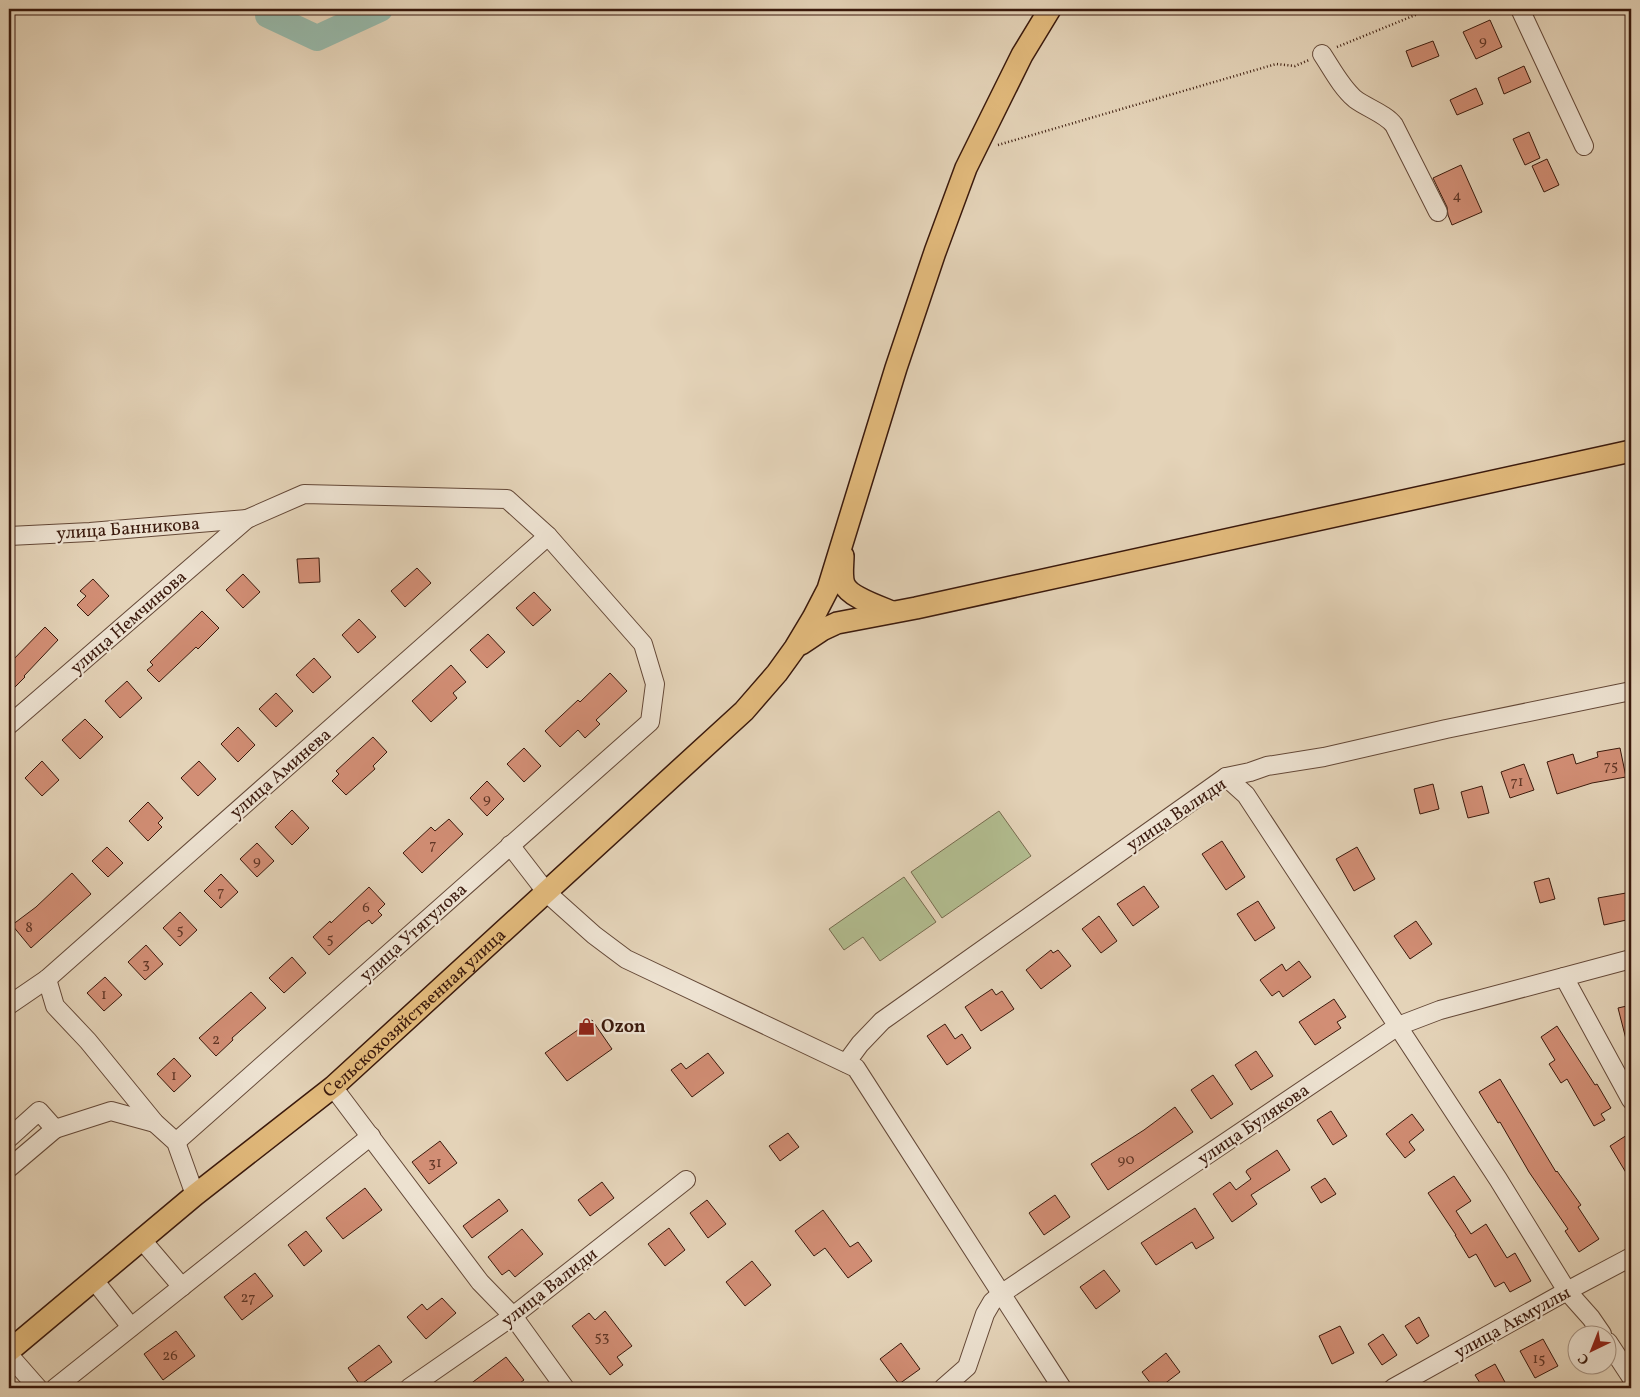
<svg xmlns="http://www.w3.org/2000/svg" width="1640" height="1397" font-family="Vollkorn,serif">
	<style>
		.green { fill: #b2bd90; stroke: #766b4e }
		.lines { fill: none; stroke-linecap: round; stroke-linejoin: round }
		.river { stroke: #97b9aa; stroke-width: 26 }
		.building { fill: #d28e75; stroke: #3a190c }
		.minor-casing { stroke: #644837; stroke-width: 20 }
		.major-casing { stroke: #3a190c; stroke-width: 24 }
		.path { stroke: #3a190c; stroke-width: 2.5; stroke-dasharray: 1 2.5; stroke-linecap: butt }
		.minor { stroke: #ede2d1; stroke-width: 18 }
		.major { stroke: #e2ba7c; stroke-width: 21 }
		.labels { text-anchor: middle; stroke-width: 4.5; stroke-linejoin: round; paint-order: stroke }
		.number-label { font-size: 15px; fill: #603626 }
		.street-label { font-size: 18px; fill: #3a190c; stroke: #ede2d1 }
		.poi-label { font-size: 18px; font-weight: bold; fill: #3a190c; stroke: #ede2d1; text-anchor: start }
	</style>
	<rect width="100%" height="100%" fill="#e4d3b8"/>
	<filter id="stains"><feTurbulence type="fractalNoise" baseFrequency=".004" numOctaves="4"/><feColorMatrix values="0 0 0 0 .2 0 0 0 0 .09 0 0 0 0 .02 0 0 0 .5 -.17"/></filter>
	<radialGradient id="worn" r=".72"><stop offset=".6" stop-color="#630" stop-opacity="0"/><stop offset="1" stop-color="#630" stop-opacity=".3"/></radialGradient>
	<!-- green -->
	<g class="green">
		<polygon points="999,811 1031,856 942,918 911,872"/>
		<polygon points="904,877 936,922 880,961 863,937 844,950 829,929"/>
	</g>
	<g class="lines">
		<!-- river -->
		<polyline class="river" points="268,9 268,15 317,38 380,9"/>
	</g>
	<!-- building -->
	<g class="building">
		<polygon points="1490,20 1502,47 1476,59 1463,32"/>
		<polygon points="1433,41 1439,56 1412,67 1406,51"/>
		<polygon points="1524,66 1531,82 1504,94 1498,78"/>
		<polygon points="1476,88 1483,104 1457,115 1450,100"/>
		<polygon points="1529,132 1540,158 1525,165 1513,139"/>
		<polygon points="1547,159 1559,185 1544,192 1532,166"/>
		<polygon points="1461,165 1482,212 1452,225 1448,215 1447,207 1433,178"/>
		<polygon points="319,558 320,582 299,583 297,559"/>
		<polygon points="417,568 431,583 405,607 391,591"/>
		<polygon points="243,574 260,592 243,608 226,590"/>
		<polygon points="93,579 109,596 88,616 77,605 86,596 80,591"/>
		<polygon points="534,592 551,610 533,626 516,608"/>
		<polygon points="202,611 219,628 198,649 196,647 159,682 147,670 153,665 150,662"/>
		<polygon points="359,619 376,637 358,653 342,635"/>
		<polygon points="45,627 58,640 24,676 25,677 9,693 9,664"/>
		<polygon points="488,634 505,652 487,668 470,650"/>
		<polygon points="314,658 331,677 313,693 296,675"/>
		<polygon points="451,665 466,682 453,693 457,698 431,722 412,701"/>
		<polygon points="610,673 627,691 596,720 600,724 585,738 578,730 560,747 545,731 578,700 580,702"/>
		<polygon points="127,681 142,698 120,718 105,701"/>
		<polygon points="276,693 293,711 276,727 259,709"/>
		<polygon points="85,719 103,737 80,759 62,740"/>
		<polygon points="238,727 255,745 238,762 221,744"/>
		<polygon points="373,737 387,752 373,766 375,769 346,795 332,781 339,774 336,771"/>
		<polygon points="524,748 541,766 524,782 507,764"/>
		<polygon points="1620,748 1626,777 1592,783 1557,794 1547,762 1573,754 1576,764 1598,757 1597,752"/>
		<polygon points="42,761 59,780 42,796 25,778"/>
		<polygon points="199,761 216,779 198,796 181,778"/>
		<polygon points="1524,764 1534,790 1510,798 1501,772"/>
		<polygon points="487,781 504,799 487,816 470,798"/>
		<polygon points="1433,784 1439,809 1420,814 1414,789"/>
		<polygon points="1482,786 1489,813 1468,818 1461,792"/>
		<polygon points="148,802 163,818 158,823 162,827 148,841 129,821"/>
		<polygon points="292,810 309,828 292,845 275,827"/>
		<polygon points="449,819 463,834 422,873 403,853 431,827 435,831"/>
		<polygon points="1222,841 1245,877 1226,890 1202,854"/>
		<polygon points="257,843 274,861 257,877 240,859"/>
		<polygon points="107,847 123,863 108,877 92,861"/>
		<polygon points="1357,847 1375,879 1354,891 1336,859"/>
		<polygon points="72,873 91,894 31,948 12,925 36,907"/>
		<polygon points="221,874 238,892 221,908 204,891"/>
		<polygon points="1549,878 1555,899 1540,903 1534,882"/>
		<polygon points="1144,886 1159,907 1133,926 1117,904"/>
		<polygon points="369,887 385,904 378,911 382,915 372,924 369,920 362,925 329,955 313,937 330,921 331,923"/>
		<polygon points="1626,893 1628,900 1631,900 1631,919 1604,925 1598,898"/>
		<polygon points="1258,901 1275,928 1255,941 1237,914"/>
		<polygon points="180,912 197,930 180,946 163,928"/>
		<polygon points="1099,916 1117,941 1101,953 1082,929"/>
		<polygon points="1416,921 1432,944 1410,959 1394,936"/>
		<polygon points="146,945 163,964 145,980 128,962"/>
		<polygon points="1051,950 1053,953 1058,950 1071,966 1041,989 1026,970"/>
		<polygon points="292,957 306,973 284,993 269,978"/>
		<polygon points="1299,961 1311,977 1283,997 1279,991 1272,996 1260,980 1282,964 1286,971"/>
		<polygon points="105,977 122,995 104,1011 87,993"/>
		<polygon points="992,989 996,995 1002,991 1014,1009 981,1031 965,1007"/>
		<polygon points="251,992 266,1008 232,1038 233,1040 216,1056 199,1038"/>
		<polygon points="1334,999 1346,1017 1337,1022 1341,1028 1315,1045 1299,1022"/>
		<polygon points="1631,1005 1631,1043 1627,1043 1618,1008"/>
		<polygon points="592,1020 612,1049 567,1081 545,1053"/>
		<polygon points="945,1024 955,1039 962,1034 971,1048 947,1065 927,1036"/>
		<polygon points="1557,1026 1595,1085 1597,1084 1611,1108 1601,1114 1605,1120 1594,1126 1567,1079 1561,1083 1549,1064 1555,1060 1541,1037"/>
		<polygon points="1256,1051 1273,1076 1251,1090 1235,1065"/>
		<polygon points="708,1053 724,1073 692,1097 671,1070 681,1063 686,1069"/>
		<polygon points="174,1058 191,1076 174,1092 157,1074"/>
		<polygon points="1213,1075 1233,1104 1211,1119 1191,1090"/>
		<polygon points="1500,1079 1556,1172 1557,1171 1581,1205 1578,1207 1599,1239 1579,1252 1565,1231 1568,1229 1529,1172 1500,1122 1498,1123 1479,1092"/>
		<polygon points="1175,1107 1193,1132 1108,1190 1091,1164 1144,1130"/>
		<polygon points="1331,1111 1347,1136 1333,1145 1317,1120"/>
		<polygon points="1412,1114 1424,1130 1409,1142 1415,1150 1405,1158 1386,1134"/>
		<polygon points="788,1133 799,1147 780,1161 769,1146"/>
		<polygon points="1627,1135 1631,1142 1631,1181 1610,1146"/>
		<polygon points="440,1141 457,1163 429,1184 412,1162"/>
		<polygon points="1277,1150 1290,1170 1251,1195 1257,1204 1232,1222 1213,1194 1230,1182 1236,1190 1251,1179 1246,1172 1247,1170"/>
		<polygon points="1454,1176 1471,1201 1456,1211 1471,1234 1486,1224 1507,1258 1515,1253 1531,1281 1510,1292 1504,1282 1495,1287 1476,1254 1469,1258 1455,1235 1456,1235 1428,1193"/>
		<polygon points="1325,1178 1336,1194 1321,1203 1311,1187"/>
		<polygon points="602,1182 614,1198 590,1216 578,1200"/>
		<polygon points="365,1188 382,1210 343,1239 326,1218"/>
		<polygon points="1055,1195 1070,1217 1044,1235 1029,1213"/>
		<polygon points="499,1199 508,1211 472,1238 463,1226"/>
		<polygon points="707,1200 726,1224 708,1238 690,1213"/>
		<polygon points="1195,1208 1214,1238 1196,1249 1192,1242 1156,1265 1141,1243"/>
		<polygon points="823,1210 850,1247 858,1242 872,1261 848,1278 825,1248 814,1256 795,1231"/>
		<polygon points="669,1228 685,1250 665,1266 648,1244"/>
		<polygon points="522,1229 543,1254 515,1277 509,1270 502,1275 488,1257"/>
		<polygon points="306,1231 322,1251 304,1266 288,1245"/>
		<polygon points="752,1261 771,1285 745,1306 726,1282"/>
		<polygon points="1104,1270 1120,1291 1096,1309 1080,1287"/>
		<polygon points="255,1273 273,1296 242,1320 224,1297"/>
		<polygon points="442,1298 456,1313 426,1339 407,1317 422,1304 427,1310"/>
		<polygon points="605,1311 632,1346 617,1357 623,1365 610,1375 572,1326 589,1313 595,1320"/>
		<polygon points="1419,1317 1429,1336 1417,1344 1405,1326"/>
		<polygon points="1340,1326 1354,1353 1332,1364 1319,1336"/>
		<polygon points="176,1331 195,1356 163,1380 144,1354"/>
		<polygon points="1383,1334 1397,1355 1382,1365 1368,1344"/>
		<polygon points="1543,1339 1558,1366 1535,1378 1520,1351"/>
		<polygon points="901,1343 920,1369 899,1384 880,1359"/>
		<polygon points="379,1345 392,1362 360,1385 348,1368"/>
		<polygon points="1166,1353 1180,1372 1159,1388 1154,1388 1142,1372"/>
		<polygon points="506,1357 524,1380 513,1388 465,1388"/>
		<polygon points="1495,1364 1506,1384 1498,1388 1483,1388 1475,1375"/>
	</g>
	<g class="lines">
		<defs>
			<g id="minor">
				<polyline points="1520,9 1584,146"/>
				<path d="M1322 54C1332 69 1341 87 1355 99 1367 108 1386 114 1394 125L1438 212"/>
				<polyline points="9,536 90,532 247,519"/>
				<polyline points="9,725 247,519 304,494 507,499 548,536 643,644 655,684 650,722 176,1142"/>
				<polyline points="1226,777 1246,795 1498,1179 1567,1291 1591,1318 1602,1334"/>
				<polyline points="510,845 547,893 594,935 626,959 856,1068 1062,1388"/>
				<polyline points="1564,977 1631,1100"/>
				<polyline points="47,979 55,1006 88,1041 155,1123 176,1142 195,1195"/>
				<polyline points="9,1005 47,979 548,536"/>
				<polyline points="846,1063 860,1044 882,1021 1226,777 1250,772 1267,766 1324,757 1446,729 1631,691"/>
				<polyline points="333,1087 480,1282 513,1316 565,1388"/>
				<polyline points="55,1129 111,1111 155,1123"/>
				<polyline points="9,1138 39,1111 55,1129 9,1168"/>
				<polyline points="142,1240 182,1287"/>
				<polyline points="94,1280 131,1327"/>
				<polyline points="1608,1342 1631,1377"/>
				<polyline points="9,1355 38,1388"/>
				<polyline points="55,1388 371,1136"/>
				<polyline points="409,1388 513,1316 686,1180"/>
				<polyline points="943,1388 967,1367 985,1314 992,1302 1001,1294 1398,1026 1440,1010 1631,959"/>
				<polyline points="1393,1388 1567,1291 1631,1257"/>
			</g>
			<g id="major">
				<path d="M843 556C843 564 841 576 844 584 849 597 880 607 892 612"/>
				<polyline points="801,644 822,630 837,623 916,608 1631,451"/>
				<path id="s1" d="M9 1351 195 1195 333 1087 744 711 777 673 795 648 813 618 828 589 896 368 935 252 966 168 1022 55 1050 9"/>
			</g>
		</defs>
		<!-- minor casing -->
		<use href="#minor" class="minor-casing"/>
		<!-- major casing -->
		<use href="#major" class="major-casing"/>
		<!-- path -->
		<g class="path">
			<polyline points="1337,47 1430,9"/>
			<polyline points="998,145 1276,64 1295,66 1309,60"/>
		</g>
		<!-- minor -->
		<use href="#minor" class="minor"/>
		<!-- major -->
		<use href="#major" class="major"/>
	</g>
	<!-- icons -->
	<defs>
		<symbol id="shop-bare" viewBox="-9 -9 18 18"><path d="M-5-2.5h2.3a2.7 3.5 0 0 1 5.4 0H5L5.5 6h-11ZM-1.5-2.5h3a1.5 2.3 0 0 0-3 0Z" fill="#8f2418" stroke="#ede2d1" stroke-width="2.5" paint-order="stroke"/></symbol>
	</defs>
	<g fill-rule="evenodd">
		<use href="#shop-bare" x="574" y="1014" width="25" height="25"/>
	</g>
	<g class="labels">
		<!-- number labels -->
		<g class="number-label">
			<text x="1483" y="45">9</text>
			<text x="1457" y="200">4</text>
			<text x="1611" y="770">75</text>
			<text x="1517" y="786">71</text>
			<text x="487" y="803">9</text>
			<text x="433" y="849">7</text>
			<text x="257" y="865">9</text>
			<text x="221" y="896">7</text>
			<text x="366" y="912">6</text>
			<text x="29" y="932">8</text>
			<text x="180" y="934">5</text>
			<text x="330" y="943">5</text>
			<text x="146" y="968">3</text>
			<text x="104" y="999">1</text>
			<text x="216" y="1044">2</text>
			<text x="174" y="1080">1</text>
			<text x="1126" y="1164">90</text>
			<text x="435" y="1167">31</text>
			<text x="248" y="1302">27</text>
			<text x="602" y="1341">53</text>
			<text x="170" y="1360">26</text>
			<text x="1539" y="1363">15</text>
		</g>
		<!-- street labels -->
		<g class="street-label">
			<text transform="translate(128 528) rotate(-4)" y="6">улица Банникова</text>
			<text transform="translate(128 622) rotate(-41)" y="6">улица Немчинова</text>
			<text transform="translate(280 773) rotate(-41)" y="6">улица Аминева</text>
			<text transform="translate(1176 814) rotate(-34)" y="6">улица Валиди</text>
			<text transform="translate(413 932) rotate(-42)" y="6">улица Утягулова</text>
			<text dy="6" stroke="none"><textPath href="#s1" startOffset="528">Сельскохозяйственная улица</textPath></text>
			<text transform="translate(1253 1124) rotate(-34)" y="6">улица Булякова</text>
			<text transform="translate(549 1287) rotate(-38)" y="6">улица Валиди</text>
			<text transform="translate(1512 1322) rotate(-29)" y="6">улица Акмуллы</text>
		</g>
		<!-- poi labels -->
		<g class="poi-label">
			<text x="601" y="1032">Ozon</text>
		</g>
	</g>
	<!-- margin -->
	<rect width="1640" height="1397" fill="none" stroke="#e4d3b8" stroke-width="30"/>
	<rect x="10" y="10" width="1620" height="1377" fill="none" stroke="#3a190c" stroke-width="2.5"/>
	<rect x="15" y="15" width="1610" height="1367" fill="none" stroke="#3a190c"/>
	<!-- north arrow -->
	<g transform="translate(1592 1350) rotate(223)"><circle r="24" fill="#ede2d1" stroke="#a59282"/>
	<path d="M0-4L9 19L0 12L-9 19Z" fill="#8f2418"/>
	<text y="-8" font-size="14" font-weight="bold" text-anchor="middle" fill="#3a190c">С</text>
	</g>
	<rect width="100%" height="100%" filter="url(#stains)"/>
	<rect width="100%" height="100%" fill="url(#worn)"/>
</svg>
